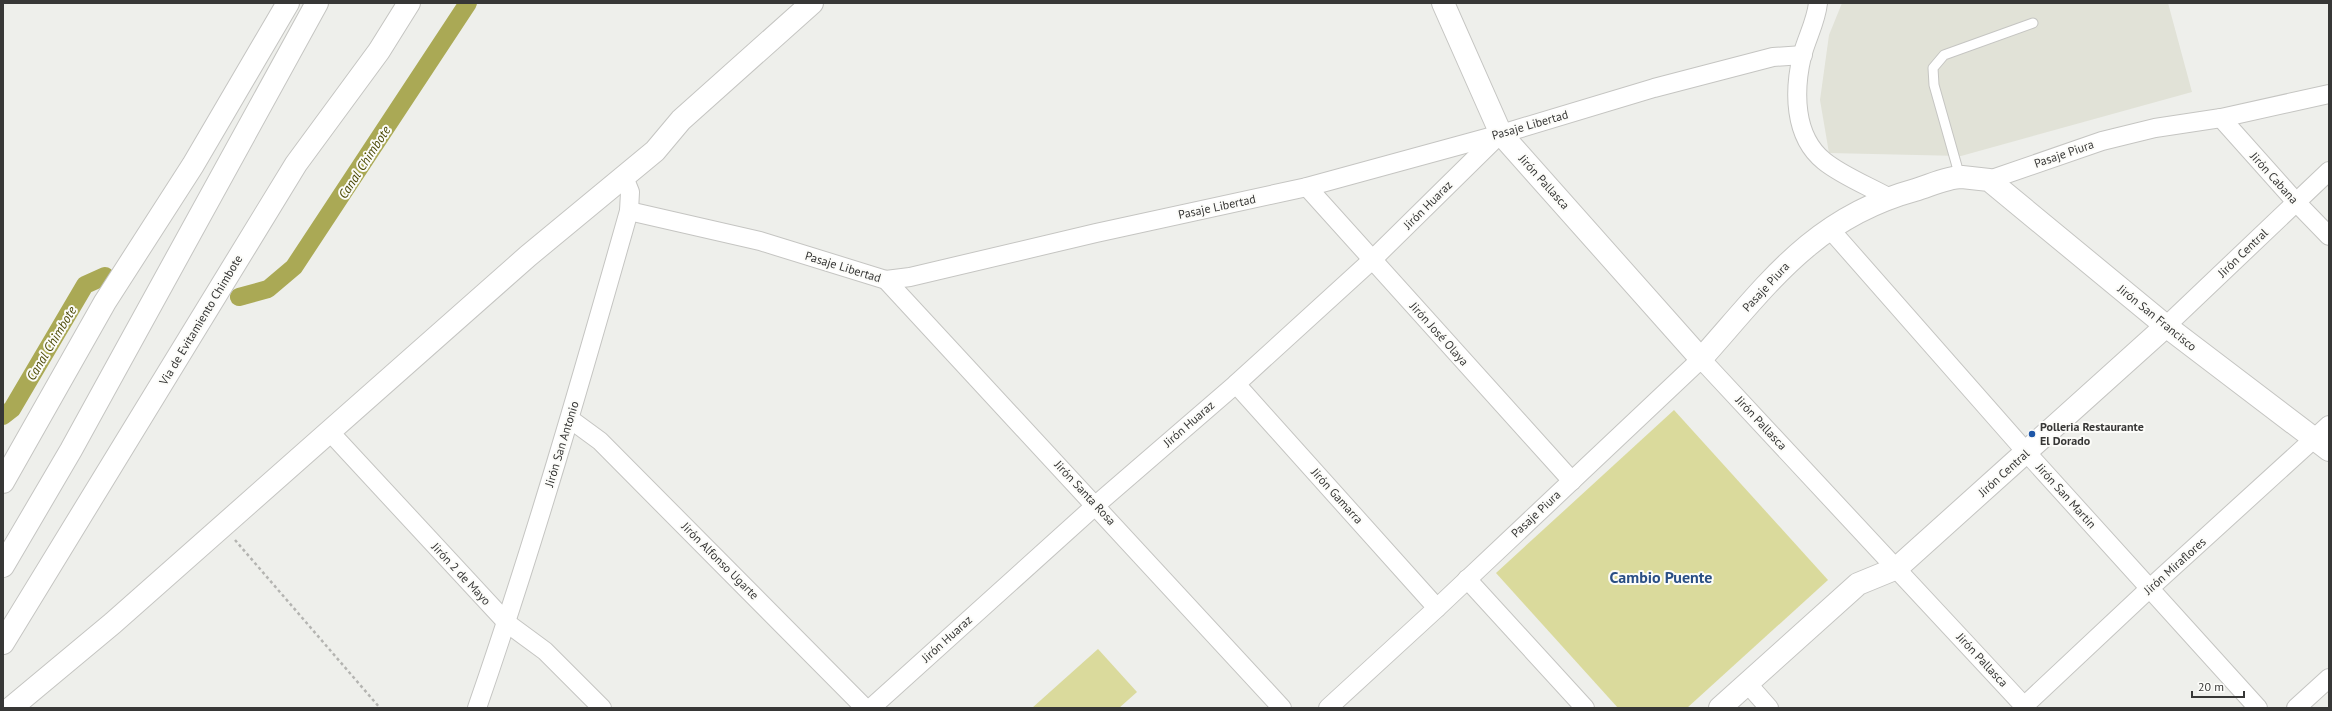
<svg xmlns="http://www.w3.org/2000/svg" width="2332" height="711" font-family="'PT Sans',sans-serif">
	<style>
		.built { fill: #e1e2d7 }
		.green { fill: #dada9c }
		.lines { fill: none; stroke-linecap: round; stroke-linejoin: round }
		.canal { stroke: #aaa955; stroke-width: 18 }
		.lane-casing { stroke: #c5c5c2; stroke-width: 11 }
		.street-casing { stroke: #c5c5c2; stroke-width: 20 }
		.secondary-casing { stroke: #c5c5c2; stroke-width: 24 }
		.primary-casing { stroke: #c5c5c2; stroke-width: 24 }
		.highway-casing { stroke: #c5c5c2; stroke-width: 24 }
		.path { stroke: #b4b4b1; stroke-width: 2.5; stroke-dasharray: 3 3; stroke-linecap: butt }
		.lane { stroke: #fff; stroke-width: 9 }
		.street { stroke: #fff; stroke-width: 18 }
		.secondary { stroke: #fff; stroke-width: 22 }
		.primary { stroke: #fff; stroke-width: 22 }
		.highway { stroke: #fff; stroke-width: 22 }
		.poi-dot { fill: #1e57a8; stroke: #fcfcf9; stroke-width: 1.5 }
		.labels { text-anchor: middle; stroke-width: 4; stroke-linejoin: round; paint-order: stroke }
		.street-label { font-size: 12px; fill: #373736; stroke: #fcfcf9 }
		.poi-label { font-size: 12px; font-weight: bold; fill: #373736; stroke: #fcfcf9; text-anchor: start }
		.water-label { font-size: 13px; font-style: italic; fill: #4a4804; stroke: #fcfcf9 }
		.district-label { font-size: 16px; font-weight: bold; fill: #294e84; stroke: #fcfcf9 }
	</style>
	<rect width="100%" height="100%" fill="#eeefeb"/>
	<!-- built -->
	<polygon class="built" points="1842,3 2168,3 2192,92 1961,156 1829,153 1820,100 1829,35"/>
	<!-- green -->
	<g class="green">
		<polygon points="1674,410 1828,580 1687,708 1618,708 1496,573"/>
		<polygon points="1098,649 1137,692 1119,708 1032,708"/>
	</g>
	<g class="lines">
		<!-- canal -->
		<g class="canal">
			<polyline points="239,297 268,289 294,267 468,3"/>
			<polyline points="3,416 12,409 85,285 105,276"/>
		</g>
		<defs>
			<polyline id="lane" points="1960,177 1934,85 1933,68 1944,55 2033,23"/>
			<g id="street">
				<path d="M1818 3C1816 22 1807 37 1802 56 1794 90 1793 136 1824 161 1841 175 1868 186 1888 197"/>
				<polyline points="2221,118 2296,202 2329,236"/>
				<polyline points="1989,180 2102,141 2155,128 2221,118 2329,94"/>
				<polyline points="1307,187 1572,481"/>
				<polyline points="629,211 760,241 886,280 910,277 1096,233 1307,187 1501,134 1654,88 1773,57 1803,55"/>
				<polyline points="1829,228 2027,453 2258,708"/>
				<polyline points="886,280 1282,708"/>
				<polyline points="2166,326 2329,171"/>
				<polyline points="1236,384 1437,608"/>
				<polyline points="570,419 600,441 865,708"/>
				<polyline points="329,431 507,623 545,651 602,708"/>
				<polyline points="1467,579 1585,708"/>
				<polyline points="1747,683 1769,708"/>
				<path d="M477 708C534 544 582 377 629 211L630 192 624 177"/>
				<polyline points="871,708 1096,505 1236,384 1372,260 1500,134"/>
				<polyline points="1328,708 1437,608 1701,359 2026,708"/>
				<polyline points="2022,708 2150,588 2329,425"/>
				<polyline points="2296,708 2329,678"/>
			</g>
			<g id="secondary">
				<path d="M1443 3 1501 134 1701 359C1768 284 1813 218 1915 190 1929 186 1947 177 1962 177 1971 178 1980 179 1989 180L2166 326 2329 450"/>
				<polyline points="3,482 105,302 193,165 288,3"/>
				<polyline points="1720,708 1858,584 1897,568 2166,326"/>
			</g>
			<polyline id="primary" points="11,708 113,623 528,256 655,151 681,120 812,3"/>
			<g id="highway">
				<polyline points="3,566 71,450 317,3"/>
				<polyline points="3,643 296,164 379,51 409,3"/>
			</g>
		</defs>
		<!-- lane casing -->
		<use href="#lane" class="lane-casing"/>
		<!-- street casing -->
		<use href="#street" class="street-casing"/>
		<!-- secondary casing -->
		<use href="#secondary" class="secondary-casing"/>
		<!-- primary casing -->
		<use href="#primary" class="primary-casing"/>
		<!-- highway casing -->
		<use href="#highway" class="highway-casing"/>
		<!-- path -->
		<polyline class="path" points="235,540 380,708"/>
		<!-- lane -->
		<use href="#lane" class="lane"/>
		<!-- street -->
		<use href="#street" class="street"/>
		<!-- secondary -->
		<use href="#secondary" class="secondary"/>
		<!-- primary -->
		<use href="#primary" class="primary"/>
		<!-- highway -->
		<use href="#highway" class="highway"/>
	</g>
	<!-- markers -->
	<circle class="poi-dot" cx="2032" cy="434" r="4"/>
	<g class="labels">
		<!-- street labels -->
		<g class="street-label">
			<text transform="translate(1530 125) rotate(-16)" y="4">Pasaje Libertad</text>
			<text transform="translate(2064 154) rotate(-19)" y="4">Pasaje Piura</text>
			<text transform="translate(2274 178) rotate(48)" y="4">Jirón Cabana</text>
			<text transform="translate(1544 182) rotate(48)" y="4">Jirón Pallasca</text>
			<text transform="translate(1428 205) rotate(-45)" y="4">Jirón Huaraz</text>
			<text transform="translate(1217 207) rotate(-12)" y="4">Pasaje Libertad</text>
			<text transform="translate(2243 253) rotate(-44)" y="4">Jirón Central</text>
			<text transform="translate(843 267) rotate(17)" y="4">Pasaje Libertad</text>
			<text transform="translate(1766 287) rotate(-47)" y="4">Pasaje Piura</text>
			<text transform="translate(2157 318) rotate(39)" y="4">Jirón San Francisco</text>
			<text transform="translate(201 320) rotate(-59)" y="4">Via de Evitamiento Chimbote</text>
			<text transform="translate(1439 334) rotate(48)" y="4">Jirón José Olaya</text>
			<text transform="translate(1761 423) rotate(47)" y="4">Jirón Pallasca</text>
			<text transform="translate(1189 424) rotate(-41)" y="4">Jirón Huaraz</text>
			<text transform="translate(562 444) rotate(-73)" y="4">Jirón San Antonio</text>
			<text transform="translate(2004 473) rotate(-42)" y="4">Jirón Central</text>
			<text transform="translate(1085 493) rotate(47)" y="4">Jirón Santa Rosa</text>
			<text transform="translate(1337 496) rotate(48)" y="4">Jirón Gamarra</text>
			<text transform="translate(2066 496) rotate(48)" y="4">Jirón San Martin</text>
			<text transform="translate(1536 514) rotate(-43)" y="4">Pasaje Piura</text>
			<text transform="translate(720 561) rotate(45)" y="4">Jirón Alfonso Ugarte</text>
			<text transform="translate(2175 566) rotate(-42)" y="4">Jirón Miraflores</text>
			<text transform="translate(461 574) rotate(47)" y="4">Jirón 2 de Mayo</text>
			<text transform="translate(947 639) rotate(-42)" y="4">Jirón Huaraz</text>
			<text transform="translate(1982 660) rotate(47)" y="4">Jirón Pallasca</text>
		</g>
		<!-- poi labels -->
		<g class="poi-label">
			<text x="2040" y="431">Polleria Restaurante<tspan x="2040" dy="14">El Dorado</tspan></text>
		</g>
		<!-- water labels -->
		<g class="water-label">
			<text transform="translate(364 162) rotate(-57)" y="5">Canal Chimbote</text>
			<text transform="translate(51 343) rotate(-59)" y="5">Canal Chimbote</text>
		</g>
		<!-- district labels -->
		<g class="district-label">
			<text x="1661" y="583">Cambio Puente</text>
		</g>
	</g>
	<!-- border -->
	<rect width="2332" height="711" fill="none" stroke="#373736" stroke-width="8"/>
	<!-- scale -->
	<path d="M2192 691v6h52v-6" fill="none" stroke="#373736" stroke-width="2"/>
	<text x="2198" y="691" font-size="12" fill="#373736" stroke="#fcfcf9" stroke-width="3" paint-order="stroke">20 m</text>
</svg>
